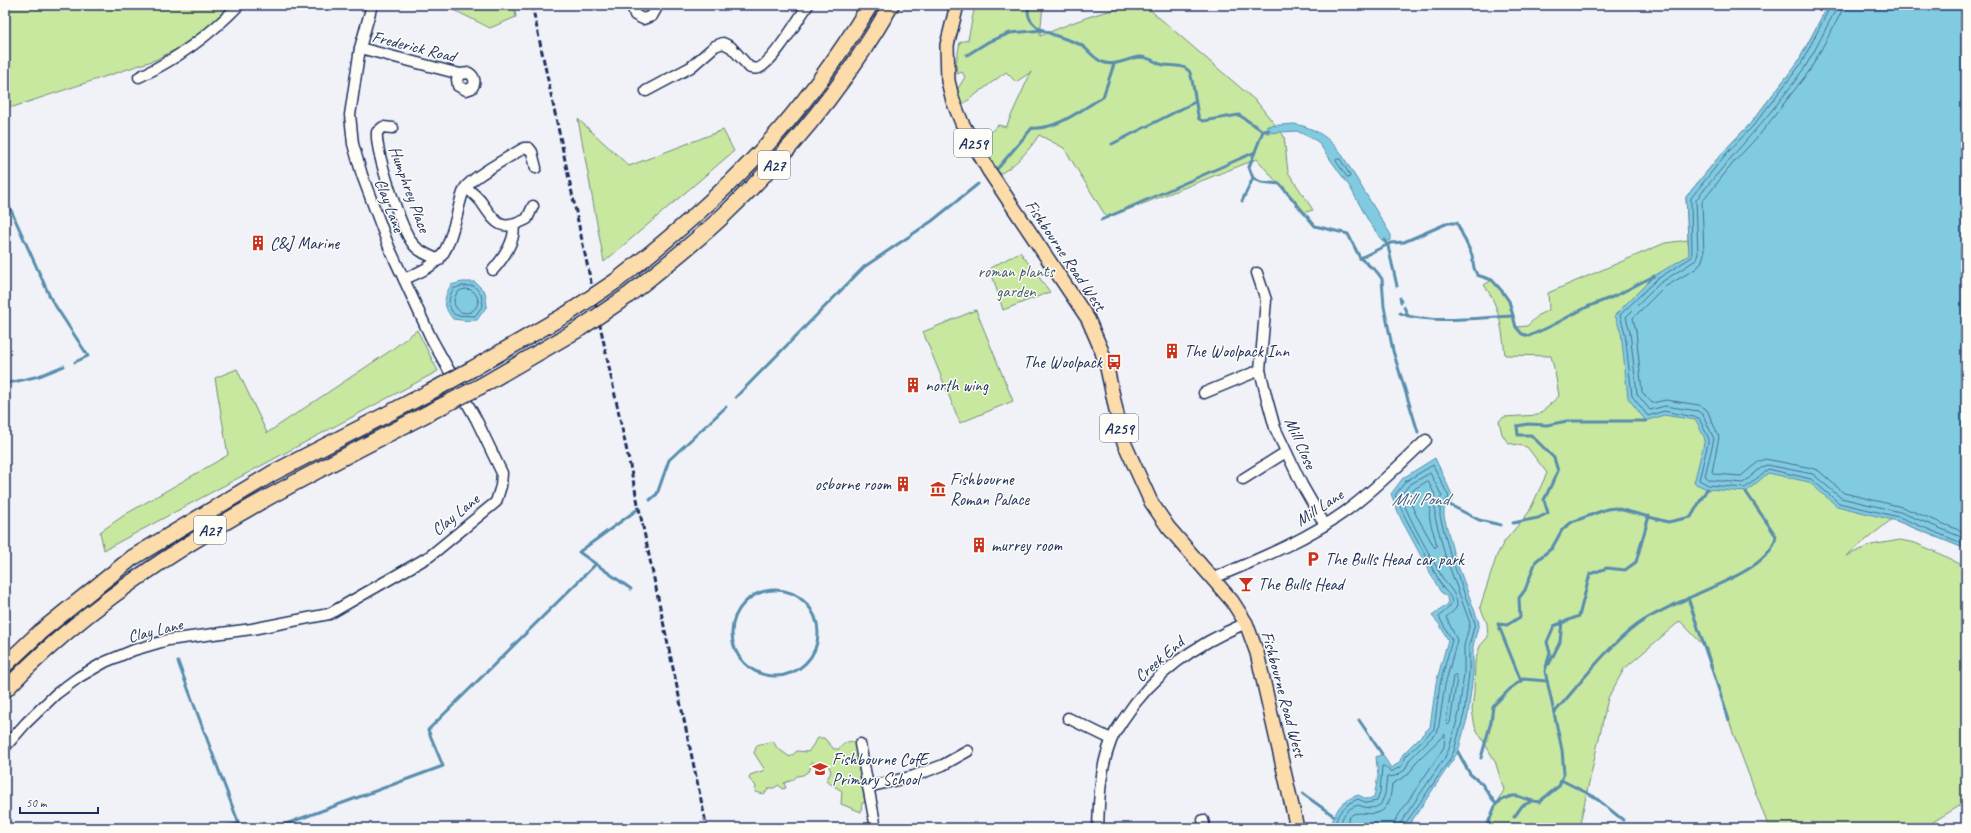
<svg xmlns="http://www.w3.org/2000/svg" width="1971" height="833" font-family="Caveat,sans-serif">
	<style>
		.green { fill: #c8e79f; stroke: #728b7e }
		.water { fill: #81cbe1; stroke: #588dad }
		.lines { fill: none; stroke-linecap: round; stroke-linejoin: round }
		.shore { stroke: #446d92; stroke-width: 1 }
		.stream { stroke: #588dad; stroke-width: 3 }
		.minor-casing { stroke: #1b2f5e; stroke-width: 13 }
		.major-casing { stroke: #1b2f5e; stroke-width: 16 }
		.highway-casing { stroke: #1b2f5e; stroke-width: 18 }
		.minor { stroke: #fdfcf7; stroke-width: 10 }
		.major { stroke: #fddcac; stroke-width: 13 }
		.highway { stroke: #fddcac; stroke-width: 15 }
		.rail { stroke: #1b2f5e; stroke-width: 3; stroke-dasharray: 6 3; stroke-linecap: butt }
		.highway-bridge-casing { stroke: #1b2f5e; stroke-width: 18; stroke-linecap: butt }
		.highway-bridge { stroke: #fddcac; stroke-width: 15 }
		.labels { text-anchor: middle; stroke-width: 3; stroke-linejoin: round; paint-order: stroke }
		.shield { fill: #fdfcf7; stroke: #5f6c8c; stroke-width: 1 }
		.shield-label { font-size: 16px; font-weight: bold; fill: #1b2f5e }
		.street-label { font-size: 17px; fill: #1b2f5e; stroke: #fdfcf7 }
		.poi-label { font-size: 17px; fill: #1b2f5e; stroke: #fdfcf7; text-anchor: start }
		.park-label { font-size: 17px; fill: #465d6e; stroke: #fdfcf7 }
		.water-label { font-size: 18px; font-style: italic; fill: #3a5e85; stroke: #fdfcf7 }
	</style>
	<rect width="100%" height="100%" fill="#f0f2f8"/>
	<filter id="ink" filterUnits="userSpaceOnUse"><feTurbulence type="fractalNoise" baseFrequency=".025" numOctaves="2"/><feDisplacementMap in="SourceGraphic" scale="8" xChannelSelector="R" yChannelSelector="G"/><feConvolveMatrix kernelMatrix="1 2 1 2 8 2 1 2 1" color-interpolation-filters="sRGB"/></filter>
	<g filter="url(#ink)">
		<!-- green -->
		<g class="green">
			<polygon points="5,5 232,5 211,27 177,49 155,60 13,107 5,105"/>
			<polygon points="444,5 514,5 516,17 490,28"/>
			<path d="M975 5H1043L1040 36C1067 25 1122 0 1149 9L1257 102 1284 136 1288 172 1313 210 1303 213 1257 159 1107 218 1064 148 1039 135C1029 151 1013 168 996 176L980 142 998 125 1006 127 1031 72 1016 82 1006 72 963 104 958 98 957 90 965 77 962 72 957 74 956 63 960 42 968 40Z"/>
			<path d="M1828 5H1966L1688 241 1719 477 1966 364V549L1892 519 1846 556 1871 545 1900 540 1915 543 1934 551 1966 567V802L1923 828H1769L1733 733 1707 649 1680 621 1624 669 1608 698 1579 828H1488L1491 814 1504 790 1495 761 1475 727 1472 710 1474 692 1475 661 1480 646 1488 637 1487 623 1480 607 1497 555 1504 542 1529 512 1547 473 1527 447 1508 443 1502 434 1499 421 1504 417 1538 415 1559 396 1555 372 1551 356 1505 355C1502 329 1500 307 1484 285L1492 280 1509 301 1516 327 1527 326 1540 314 1549 310 1548 293 1665 243 1688 240 1686 197 1723 152 1750 124 1798 62Z"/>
			<polygon points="578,119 629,166 723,130 734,151 604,262"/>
			<polygon points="1020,252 1050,292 1003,310 990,268"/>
			<polygon points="976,310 1013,401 960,423 923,332"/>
			<polygon points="417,330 438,371 104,550 100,532 126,514 228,455 215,378 237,369 267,433 390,351"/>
			<path d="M818 738H824L834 749H839C847 739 852 740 863 746L867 802 862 803 861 812 841 804 842 791 826 781 831 772 828 764 821 766 811 762 810 770 803 775 797 776 793 780 784 783 786 788 782 789 779 785 774 788H769L764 794 755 792 756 786 749 779 750 775 765 770 754 753 757 745 773 741 777 748 790 757 797 751 808 752Z"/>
		</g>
		<!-- water -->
		<g class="water">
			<polygon points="1828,5 1966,5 1966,549 1897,521 1837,506 1809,482 1768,473 1746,492 1707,489 1694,483 1705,439 1696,420 1664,415 1646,421 1628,398 1621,333 1615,315 1654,276 1689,255 1686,197 1723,152 1750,124 1798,62"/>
			<path d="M1294 124C1313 127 1326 136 1339 150L1391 235V240L1384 243 1369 222 1350 187 1317 141 1297 131 1266 133 1267 126Z"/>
			<path d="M462 282H475L485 292 487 306 477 320 469 321 453 319C443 307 443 298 451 285Z"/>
			<path d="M1435 458 1454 499 1444 509V516L1453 552 1479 623 1473 646V674L1468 715 1458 752 1407 828H1333L1331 825C1338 807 1340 802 1358 795L1367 799 1374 798 1378 776 1376 757 1382 754 1391 768 1399 763 1403 754 1430 727 1436 683 1448 640 1440 625 1432 616 1448 604 1447 597 1440 591 1401 519 1391 494 1403 478Z"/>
		</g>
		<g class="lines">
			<!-- shore -->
			<g class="shore">
				<polyline points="1831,5 1801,64 1753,126 1726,154 1691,198 1692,257 1657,279 1620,315 1625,333 1632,396 1648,416 1664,411 1699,418 1709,439 1699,480 1708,485 1745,488 1768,469 1811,479 1839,503 1899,517 1966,545"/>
				<path d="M1836 5 1835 11C1825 29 1816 50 1805 67 1772 115 1731 155 1696 200L1698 254 1696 260 1660 283 1626 317 1630 332 1637 394 1650 410 1665 406 1698 411 1703 415 1714 439 1705 476 1710 480 1743 483 1762 467 1767 465 1813 474 1841 498 1900 512 1966 539"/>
				<polyline points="1842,5 1841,13 1810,70 1761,133 1734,162 1702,202 1704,254 1701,263 1697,268 1663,288 1633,318 1636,331 1642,392 1652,403 1666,400 1699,405 1707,410 1719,437 1712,472 1714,474 1741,476 1758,462 1765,459 1812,468 1819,471 1844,493 1902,507 1966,533"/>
				<polygon points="1337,159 1340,159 1350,175 1349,178 1347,177 1336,161"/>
				<path d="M462 286H474L481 294 483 305 475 316 455 315C447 307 448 299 453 289Z"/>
				<circle cx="466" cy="301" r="12"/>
				<path d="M1428 481 1435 495C1424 517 1432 523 1437 546L1435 548 1415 513 1408 497 1413 490Z"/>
				<polygon points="1456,675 1457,678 1450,723 1448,725 1446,723 1453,676"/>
				<path d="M1336 828C1334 814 1346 804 1358 799L1367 803 1377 801 1380 792 1382 766H1384L1391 772 1402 766 1406 756 1434 729 1440 684 1452 640 1439 617C1450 605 1459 604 1443 588L1405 517 1395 495 1406 481 1433 465 1449 497 1440 507V516L1450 554 1475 623 1469 646V673L1464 714 1454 751 1449 761 1405 824 1404 828"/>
				<path d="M1341 828C1340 816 1348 808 1358 805 1366 808 1374 810 1381 804L1385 794 1387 777 1395 776 1405 770 1410 759 1438 731 1445 685 1457 640 1446 617C1450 613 1457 611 1457 603 1456 592 1447 586 1442 577 1428 551 1411 524 1401 496L1409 485 1430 473 1442 496 1435 506V517L1445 555 1470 623 1464 646V673L1459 713 1449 749 1444 759 1401 822 1399 828"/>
				<path d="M1347 828C1347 800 1373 823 1385 808 1391 801 1391 791 1392 784L1409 774 1416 762 1445 734 1444 747 1439 755 1396 819 1393 828"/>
			</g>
			<!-- stream -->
			<g class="stream">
				<path d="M1029 5C1021 32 1065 36 1081 45 1089 50 1094 60 1105 63 1117 66 1128 58 1140 57 1148 57 1154 61 1160 64 1169 67 1182 63 1189 71 1193 75 1196 110 1199 119L1203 121 1239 115 1263 131 1269 130"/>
				<polyline points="967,55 988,42 1010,33 1043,30"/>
				<polyline points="1263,131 1249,167 1253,178 1261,182 1280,184 1315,226 1348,234 1360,258 1377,272 1382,279 1384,306 1393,351 1418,432"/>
				<polyline points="1112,144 1195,102"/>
				<path d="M998 168 1032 128C1057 130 1082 109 1103 97L1114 64"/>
				<polyline points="5,197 51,299 88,356 75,362"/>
				<polyline points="1242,201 1253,178"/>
				<polyline points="1101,220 1255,152"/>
				<polyline points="1385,240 1388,246 1397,286"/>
				<polyline points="1360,258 1391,243 1404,242 1448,223 1457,223 1472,255 1474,268 1477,275 1492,280 1502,291 1509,301 1516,327 1522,334 1529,336 1549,327 1587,307 1615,296 1654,276"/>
				<polyline points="1400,298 1401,302"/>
				<polyline points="1404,307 1408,316"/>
				<path d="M1400 313C1427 325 1483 317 1513 316"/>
				<polyline points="5,384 39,376 64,366"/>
				<polyline points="736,397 864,267 932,221 978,184"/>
				<polyline points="650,500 657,494 669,460 726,407"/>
				<polyline points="1448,504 1479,520 1501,525"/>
				<polyline points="1513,523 1538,518 1548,513 1544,500 1558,471 1554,458 1531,435 1518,435 1517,426 1528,424 1547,425 1567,421 1646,421"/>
				<polyline points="631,589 579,552 638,509"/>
				<circle cx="775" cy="633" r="43"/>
				<polyline points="1688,598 1729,720"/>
				<polyline points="178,662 239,824"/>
				<polyline points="1549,664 1560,642 1562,621"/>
				<polyline points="1521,681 1498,624 1507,625 1520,617 1519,598 1525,590 1536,561 1552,548 1562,530 1572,522 1607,509 1615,508 1668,522 1691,517 1707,489"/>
				<path d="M1554 713C1580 684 1605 649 1637 625 1654 613 1674 605 1693 596 1717 584 1772 566 1776 536L1746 492"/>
				<polyline points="1359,720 1382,754"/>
				<path d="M1458 752 1470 774 1482 784 1496 804C1519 788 1518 800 1539 802L1559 786 1564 773 1562 750 1545 671 1550 653 1547 642 1554 626 1579 616 1590 574 1607 568 1625 570 1636 562 1649 516"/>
				<polyline points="1481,758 1491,722 1493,706 1512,687 1523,679 1547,681"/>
				<polyline points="1561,780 1593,796 1623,820"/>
				<polyline points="1303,794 1334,816"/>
				<polyline points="1514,817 1522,806 1530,802"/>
				<polyline points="215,828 239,824 270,828"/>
				<polyline points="275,828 443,766 428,730 596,564"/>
				<polyline points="1486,828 1496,804"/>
				<polyline points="1520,828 1521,826 1524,828"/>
			</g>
			<defs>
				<g id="minor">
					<polyline points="632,5 635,15 643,19 652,16 656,9 656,5"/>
					<path d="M360 48 460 74 469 73C475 77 476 82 472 88L466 90 458 86 457 79 460 74"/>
					<path d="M139 77C177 59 210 35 239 5"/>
					<path d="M646 91 691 67 715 46 723 43 731 47 750 68C753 68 757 69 759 68 774 61 798 19 808 5"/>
					<path d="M393 128 383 127 377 132C375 151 401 229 413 244 419 252 430 256 439 260"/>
					<path d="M466 187C471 192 478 197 482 203 497 225 501 232 527 219L533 206"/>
					<path d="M493 270C502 260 517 239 513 225"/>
					<polyline points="1257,273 1266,300 1260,370 1267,399 1275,428 1302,485 1325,525"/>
					<path d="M404 279C445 262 445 256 457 215 459 206 461 196 465 188 472 177 511 156 524 148H529L532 152 536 168"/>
					<polyline points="1204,393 1260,370"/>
					<polyline points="1243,479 1286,452"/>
					<path d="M1214 578C1259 559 1306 540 1346 511 1375 490 1400 464 1426 440"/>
					<polyline points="1068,718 1111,739"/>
					<polyline points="860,744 876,828"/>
					<polyline points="5,747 26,723 56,694 79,677 105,662 134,650 168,640 252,629 329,614 430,556 496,502 501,486 502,473 476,419 431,338 389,247 362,175 353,144 350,115 360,48 372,5"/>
					<polyline points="868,787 914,776 943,765 968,751"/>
					<polyline points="1203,820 1205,828"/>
					<path d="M1098 828C1099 798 1100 769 1111 741 1114 733 1119 726 1123 720 1154 672 1195 645 1246 623"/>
				</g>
				<polyline id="major" points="957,5 947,45 948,81 953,101 962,123 989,171 1088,319 1101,349 1107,368 1122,438 1151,502 1168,527 1232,601 1246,623 1257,653 1297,828"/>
				<g id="highway">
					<path d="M616 281C667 241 717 199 762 150 803 106 839 56 870 5"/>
					<path d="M626 297C660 270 695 243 726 213 790 152 847 82 891 5"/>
					<polyline points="472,369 567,314"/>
					<polyline points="481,386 579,329"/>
					<polyline points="5,665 40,632 132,558 273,473 430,392"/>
					<path d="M5 690C126 563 286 487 440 407"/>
				</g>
			</defs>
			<!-- minor casing -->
			<use href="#minor" class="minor-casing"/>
			<!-- major casing -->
			<use href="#major" class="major-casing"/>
			<!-- highway casing -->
			<use href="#highway" class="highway-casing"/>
			<!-- minor -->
			<use href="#minor" class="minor"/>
			<!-- major -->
			<use href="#major" class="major"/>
			<!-- highway -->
			<use href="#highway" class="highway"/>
			<!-- rail -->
			<polyline class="rail" points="532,5 707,828"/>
			<defs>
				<g id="highway-bridge">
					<polyline points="567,314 616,281"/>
					<polyline points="579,329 626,297"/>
					<polyline points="430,392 472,369"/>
					<polyline points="440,407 481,386"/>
				</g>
			</defs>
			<!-- highway-bridge casing -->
			<use href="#highway-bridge" class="highway-bridge-casing"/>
			<!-- highway-bridge -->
			<use href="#highway-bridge" class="highway-bridge"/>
		</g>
	</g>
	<!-- icons -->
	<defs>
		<symbol id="building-bare" viewBox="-9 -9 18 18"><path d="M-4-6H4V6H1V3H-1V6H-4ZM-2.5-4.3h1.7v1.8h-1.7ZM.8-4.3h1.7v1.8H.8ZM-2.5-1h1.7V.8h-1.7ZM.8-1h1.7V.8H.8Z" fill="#c8321e" stroke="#fdfcf7" stroke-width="2.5" paint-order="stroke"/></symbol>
		<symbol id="bus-bare" viewBox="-9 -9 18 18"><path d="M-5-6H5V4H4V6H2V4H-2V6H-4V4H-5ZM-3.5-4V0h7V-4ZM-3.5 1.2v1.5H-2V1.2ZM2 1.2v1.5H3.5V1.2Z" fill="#c8321e" stroke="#fdfcf7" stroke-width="2.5" paint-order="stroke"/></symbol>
		<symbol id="museum-bare" viewBox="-9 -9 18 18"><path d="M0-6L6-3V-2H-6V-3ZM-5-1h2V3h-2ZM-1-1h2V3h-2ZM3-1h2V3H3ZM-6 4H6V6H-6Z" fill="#c8321e" stroke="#fdfcf7" stroke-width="2.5" paint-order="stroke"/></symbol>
		<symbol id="parking-bare" viewBox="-9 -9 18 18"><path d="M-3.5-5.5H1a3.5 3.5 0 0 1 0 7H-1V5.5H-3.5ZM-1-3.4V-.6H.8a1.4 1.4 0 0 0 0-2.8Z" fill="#c8321e" stroke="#fdfcf7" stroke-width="2.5" paint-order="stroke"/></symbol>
		<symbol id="bar-bare" viewBox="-9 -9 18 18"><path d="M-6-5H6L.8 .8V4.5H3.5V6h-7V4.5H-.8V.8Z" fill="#c8321e" stroke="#fdfcf7" stroke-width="2.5" paint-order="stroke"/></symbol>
		<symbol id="school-bare" viewBox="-9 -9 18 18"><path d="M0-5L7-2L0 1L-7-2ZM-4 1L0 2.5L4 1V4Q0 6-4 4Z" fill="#c8321e" stroke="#fdfcf7" stroke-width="2.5" paint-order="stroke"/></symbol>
	</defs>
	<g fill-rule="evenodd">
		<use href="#building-bare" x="247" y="232" width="22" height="22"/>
		<use href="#building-bare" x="1161" y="340" width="22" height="22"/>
		<use href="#bus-bare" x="1103" y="351" width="22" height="22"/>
		<use href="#building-bare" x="902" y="374" width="22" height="22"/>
		<use href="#building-bare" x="892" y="473" width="22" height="22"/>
		<use href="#museum-bare" x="927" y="478" width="22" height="22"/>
		<use href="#building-bare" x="968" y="534" width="22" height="22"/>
		<use href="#parking-bare" x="1302" y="548" width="22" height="22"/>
		<use href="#bar-bare" x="1235" y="573" width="22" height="22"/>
		<use href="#school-bare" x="809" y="758" width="22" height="22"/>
	</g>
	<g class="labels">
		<!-- shield labels -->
		<g class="shield">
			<rect x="954" y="129" width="38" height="28" rx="3"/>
			<rect x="758" y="151" width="32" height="28" rx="3"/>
			<rect x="1100" y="414" width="38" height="28" rx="3"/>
			<rect x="194" y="516" width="32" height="28" rx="3"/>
		</g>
		<g class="shield-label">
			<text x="973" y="149">A259</text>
			<text x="774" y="171">A27</text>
			<text x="1119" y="434">A259</text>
			<text x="210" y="536">A27</text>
		</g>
		<!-- street labels -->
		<g class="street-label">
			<text transform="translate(414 46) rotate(14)" y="6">Frederick Road</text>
			<text transform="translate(410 189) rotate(70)" y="6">Humphrey Place</text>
			<text transform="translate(390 205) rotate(69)" y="6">Clay Lane</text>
			<text transform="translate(1066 255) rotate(56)" y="6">Fishbourne Road West</text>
			<text transform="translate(1301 443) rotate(66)" y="6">Mill Close</text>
			<text transform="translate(1319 507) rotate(-33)" y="6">Mill Lane</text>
			<text transform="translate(455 514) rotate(-39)" y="6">Clay Lane</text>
			<text transform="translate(155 630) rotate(-14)" y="6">Clay Lane</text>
			<text transform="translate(1159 659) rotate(-41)" y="6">Creek End</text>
			<text transform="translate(1284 694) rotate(75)" y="6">Fishbourne Road West</text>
		</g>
		<!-- poi labels -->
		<g class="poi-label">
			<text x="270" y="249">C&amp;J Marine</text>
			<text x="1184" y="357">The Woolpack Inn</text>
			<text x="1102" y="368" text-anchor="end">The Woolpack</text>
			<text x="925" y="391">north wing</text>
			<text x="950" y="485">Fishbourne<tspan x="950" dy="20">Roman Palace</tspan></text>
			<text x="891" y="490" text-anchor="end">osborne room</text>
			<text x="991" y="551">murrey room</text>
			<text x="1325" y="565">The Bulls Head car park</text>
			<text x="1258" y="590">The Bulls Head</text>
			<text x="832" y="765">Fishbourne CofE<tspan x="832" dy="20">Primary School</tspan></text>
		</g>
		<!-- park labels -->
		<g class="park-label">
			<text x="1016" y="277">roman plants<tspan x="1016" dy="20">garden</tspan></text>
		</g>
		<!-- water labels -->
		<g class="water-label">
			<text x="1420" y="505">Mill Pond</text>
		</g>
	</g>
	<!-- margin -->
	<rect width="1971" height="833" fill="none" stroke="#fdfcf7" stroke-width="20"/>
	<rect x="10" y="10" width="1951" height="813" fill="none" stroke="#1b2f5e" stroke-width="1.5" filter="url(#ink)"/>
	<!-- scale -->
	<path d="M20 807v6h78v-6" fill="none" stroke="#1b2f5e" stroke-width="2"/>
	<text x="26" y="807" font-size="12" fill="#1b2f5e" stroke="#fdfcf7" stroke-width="3" paint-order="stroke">50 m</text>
</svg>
